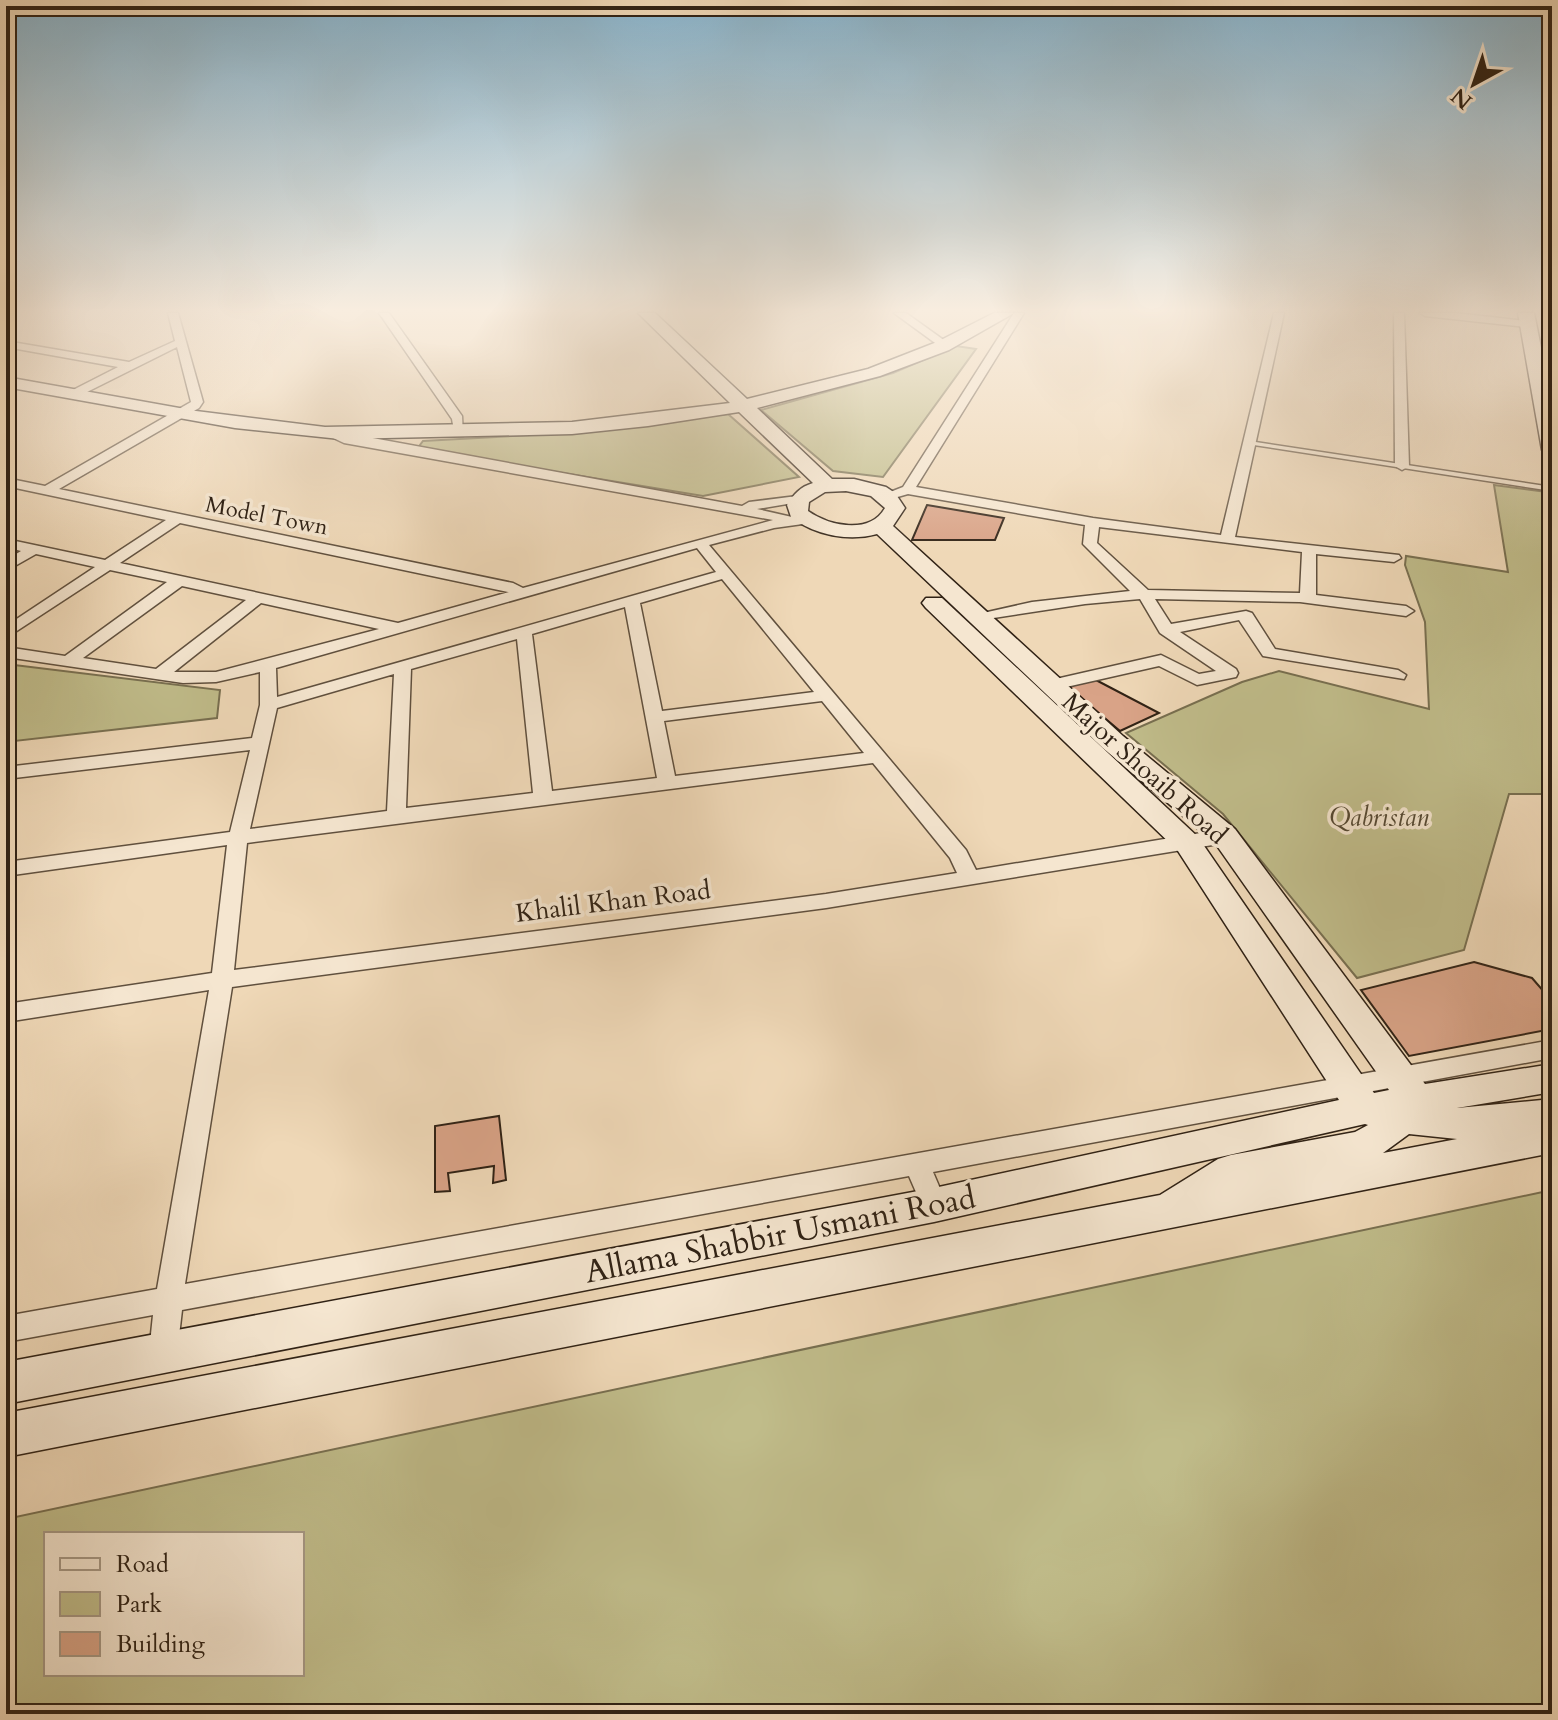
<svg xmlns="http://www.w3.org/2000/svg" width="1558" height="1720" font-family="Cardo,serif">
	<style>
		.green { fill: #c0bc8a; stroke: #786f50; stroke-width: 2; fill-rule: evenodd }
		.building { fill: #d9a387; stroke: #302215; stroke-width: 2 }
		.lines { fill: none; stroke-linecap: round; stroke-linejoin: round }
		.lane-casing { stroke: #60503e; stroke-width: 3 }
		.street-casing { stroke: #60503e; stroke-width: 3 }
		.secondary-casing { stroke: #302215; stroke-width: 3 }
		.lane { fill: #f5e6d0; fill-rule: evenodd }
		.street { fill: #f5e6d0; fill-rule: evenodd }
		.secondary { fill: #f5e6d0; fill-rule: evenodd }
		.labels { text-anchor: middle; stroke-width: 7; stroke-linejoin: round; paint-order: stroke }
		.far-street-label { font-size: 22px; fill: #302215; stroke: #f5e6d0 }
		.street-label { font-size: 26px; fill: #302215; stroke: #f5e6d0 }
		.park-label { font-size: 26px; font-style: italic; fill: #544832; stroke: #f5e6d0 }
		.near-street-label { font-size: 32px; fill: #302215; stroke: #f5e6d0 }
	</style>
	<rect width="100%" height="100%" fill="#efd8b7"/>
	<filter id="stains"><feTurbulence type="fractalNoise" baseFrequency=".0025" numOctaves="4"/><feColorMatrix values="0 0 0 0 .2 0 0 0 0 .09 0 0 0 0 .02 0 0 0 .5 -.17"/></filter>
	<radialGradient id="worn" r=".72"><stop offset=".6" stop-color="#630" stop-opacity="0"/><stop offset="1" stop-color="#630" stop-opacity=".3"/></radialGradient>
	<!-- green -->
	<g class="green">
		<polygon points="956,346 976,349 883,477 833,471 761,410 893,373"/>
		<polygon points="728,414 799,477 703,496 417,449 423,441 567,433"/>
		<polygon points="1494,485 1547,492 1552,501 1552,794 1509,794 1464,950 1357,978 1223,814 1126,733 1242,682 1279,671 1429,709 1425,622 1405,565 1406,556 1508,572"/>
		<polygon points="6,664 220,690 217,718 6,742"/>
		<path d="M1552 1190V1714H6V1519ZM302 1534V1674H46V1534Z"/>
	</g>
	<!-- building -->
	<g class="building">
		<polygon points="927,505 1004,518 995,540 912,540"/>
		<polygon points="1094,679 1159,713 1120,731 1068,687"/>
		<polygon points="1474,962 1532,978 1552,1001 1552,1029 1409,1056 1361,990"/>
		<polygon points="499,1116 506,1180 493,1183 494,1166 448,1173 450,1191 435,1192 435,1126"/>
	</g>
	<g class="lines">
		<defs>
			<polygon id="lane" points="1249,441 1552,487 1552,491 1247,444 1247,442"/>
			<g id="street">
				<path d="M168 313H178L203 402 199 408 59 489 513 583 523 588 773 520 344 443 329 436V430L742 506 749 502 805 495V501L757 509 792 517H810V523L774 528 709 545 966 850 976 870 1225 829 1235 836 1225 843 826 908 232 987 185 1284 1552 1040V1058L933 1172 947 1205 943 1213 934 1216 925 1213 909 1176 182 1310 177 1353 173 1363 163 1367 153 1363 149 1353 153 1315 6 1342V1316L157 1289 209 990 6 1022V1004L212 973 227 845 6 876V862L230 832 250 750 6 779V767L252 738 260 705V672L216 682 183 683 6 657V647L65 656 167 582 110 570 6 638V626L95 567 36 554 6 571V560L21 551 6 547V539L105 560 166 520 6 486V478L45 486 191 402 177 347 75 398 71 397V391L118 367 6 347V341L129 362 175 341ZM180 523 508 592H509L398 623 120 563ZM697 548 716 572 277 697 276 668ZM722 579 814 692 662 711 640 603ZM182 586 246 600 156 669 83 658ZM261 603 379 629 216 672H174ZM625 607 657 778 552 791 532 634ZM517 639 533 793 406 808 411 669ZM394 674 387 811 250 829 277 708ZM822 701 864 753 675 776 664 721ZM873 763 950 858 957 873 826 894 234 970 247 843Z"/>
				<polygon points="379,313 389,313 462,416 463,436 455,436 452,419"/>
				<polygon points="894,313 906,313 952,346 942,348"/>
				<path d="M1014 313H1024L916 487 1093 518 1221 535 1274 313H1284L1235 537 1399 555 1401 558 1394 562 1316 554V595L1406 606 1414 611 1406 616 1300 602 1155 599 1171 624 1246 611 1252 613 1275 649 1398 670 1406 675 1404 679 1263 656 1239 620 1180 632 1236 669 1238 673 1236 677 1197 685 1159 666 1053 690 1044 685 1047 681 1161 655 1199 674 1216 671 1160 633 1140 599 1085 604 974 621V615L1032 602 1130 591 1083 544 1085 525 908 494 887 500 880 496 903 487ZM1099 527 1302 552 1300 593 1148 590 1097 543Z"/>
				<polygon points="1394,313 1404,313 1409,466 1402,470 1395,466"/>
				<polygon points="1420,313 1455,313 1527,321 1532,324 1527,327 1425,316"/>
			</g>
			<g id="secondary">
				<path d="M638 313H655L747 399 868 369 937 342 994 313H1014L949 350 880 376 757 408 832 479H854L886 487 895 493 905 508 893 526 1123 736 1235 829 1425 1084 1552 1064V1092L1457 1108 1552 1099V1153L6 1457V1413L1160 1195 1218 1159 1231 1155 1355 1132 1368 1125 1365 1124 934 1222 6 1404V1362L934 1188 1339 1100 1178 851 926 608 922 603 926 598H942L1198 837 1374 1093 1389 1090 1215 843 1103 748 877 534C848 542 815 535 791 517L787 505C794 494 800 487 813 483L739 412 648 426 572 434 340 439 235 428 6 387V377L196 411 325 427 572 422 730 403ZM846 491 871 496 885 508C870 535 829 526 808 511L809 502 825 492ZM1409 1134 1457 1139 1383 1153Z"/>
				<polygon points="1518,313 1534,313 1552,402 1552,456 1542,450"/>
			</g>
		</defs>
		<!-- lane casing -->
		<use href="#lane" class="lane-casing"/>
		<!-- street casing -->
		<use href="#street" class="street-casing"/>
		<!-- secondary casing -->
		<use href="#secondary" class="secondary-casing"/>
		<!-- lane -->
		<use href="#lane" class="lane"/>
		<!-- street -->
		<use href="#street" class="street"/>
		<!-- secondary -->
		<use href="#secondary" class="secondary"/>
	</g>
	<!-- sky -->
	<linearGradient id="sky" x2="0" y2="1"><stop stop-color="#89b6d0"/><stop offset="0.56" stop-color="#f8eddf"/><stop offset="1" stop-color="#f8eddf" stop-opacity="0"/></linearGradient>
	<rect width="1558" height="554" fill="url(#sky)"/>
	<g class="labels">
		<!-- far-street labels -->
		<g class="far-street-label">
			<text transform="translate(267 515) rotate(11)" y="8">Model Town</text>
		</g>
		<!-- street labels -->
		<g class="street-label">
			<text transform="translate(1145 768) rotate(42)" y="9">Major Shoaib Road</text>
			<text transform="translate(613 901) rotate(-7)" y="9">Khalil Khan Road</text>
		</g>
		<!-- park labels -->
		<g class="park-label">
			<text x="1379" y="826">Qabristan</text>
		</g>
		<!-- near-street labels -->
		<g class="near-street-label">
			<text transform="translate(780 1234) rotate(-11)" y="11">Allama Shabbir Usmani Road</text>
		</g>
	</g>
	<!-- margin -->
	<rect width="1558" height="1720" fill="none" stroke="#efd8b7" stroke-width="32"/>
	<rect x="8" y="8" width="1542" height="1704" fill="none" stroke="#302215" stroke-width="4"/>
	<rect x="16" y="16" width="1526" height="1688" fill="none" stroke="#302215" stroke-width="2"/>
	<!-- legend -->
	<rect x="44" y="1532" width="260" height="144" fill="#f5e6d0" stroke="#a69885" stroke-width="2"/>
	<rect x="60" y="1558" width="40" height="12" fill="#f5e6d0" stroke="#a69885" stroke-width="2"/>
	<text x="116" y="1572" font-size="24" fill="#302215">Road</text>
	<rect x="60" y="1592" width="40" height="24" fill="#c0bc8a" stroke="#a69885" stroke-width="2"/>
	<text x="116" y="1612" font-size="24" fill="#302215">Park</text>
	<rect x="60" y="1632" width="40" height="24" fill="#d9a387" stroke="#a69885" stroke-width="2"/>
	<text x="116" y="1652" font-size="24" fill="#302215">Building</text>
	<!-- north arrow -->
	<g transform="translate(1474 84) rotate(220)" stroke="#f5e6d0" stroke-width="6" paint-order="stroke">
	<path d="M0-6L14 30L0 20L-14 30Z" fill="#302215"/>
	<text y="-12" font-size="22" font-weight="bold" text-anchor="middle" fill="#302215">N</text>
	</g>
	<rect width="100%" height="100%" filter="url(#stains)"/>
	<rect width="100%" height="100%" fill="url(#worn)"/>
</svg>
